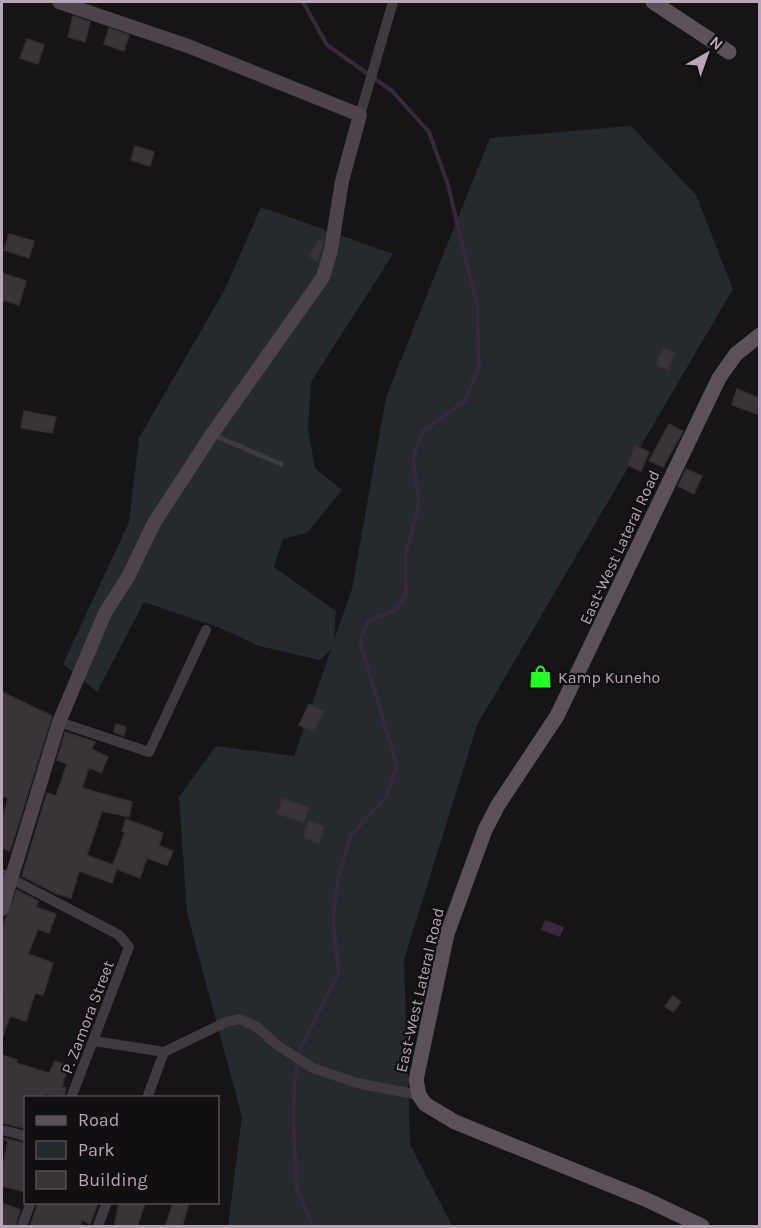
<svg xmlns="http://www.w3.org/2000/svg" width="761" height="1228" font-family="Karla,sans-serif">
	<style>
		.green { fill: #242a2e }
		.water { fill: #37293b }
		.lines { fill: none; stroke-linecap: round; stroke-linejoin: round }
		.stream { stroke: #37293b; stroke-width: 4 }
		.building { fill: #383437; stroke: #322e31; stroke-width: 1.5 }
		.lane { stroke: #40393f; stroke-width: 5 }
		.street { stroke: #40393f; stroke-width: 10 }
		.secondary { stroke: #4c434b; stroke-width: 14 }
		.primary { stroke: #5b5159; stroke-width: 15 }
		.labels { text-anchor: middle; stroke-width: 4.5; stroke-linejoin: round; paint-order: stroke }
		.street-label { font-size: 16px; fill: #b8a5b7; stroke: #110f10 }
		.poi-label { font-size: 16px; fill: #b8a5b7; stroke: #110f10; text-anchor: start }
	</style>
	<rect width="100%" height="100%" fill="#161415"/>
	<!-- green -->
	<polygon class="green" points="631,126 696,195 733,289 477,725 404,960 410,1144 452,1226 228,1226 242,1117 187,913 179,797 216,746 294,756 331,650 320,660 259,646 220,628 144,602 97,692 63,664 129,522 139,438 225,289 261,207 393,254 311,382 308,429 315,468 342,490 307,533 283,539 274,567 336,611 334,640 352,589 386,397 490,138"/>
	<!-- water -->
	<polygon class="water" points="545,920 564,927 560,937 541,930"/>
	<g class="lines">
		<!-- stream -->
		<polyline class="stream" points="303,2 327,45 392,91 429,132 448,185 477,306 479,366 465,401 423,431 413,458 419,504 405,556 406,594 396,610 368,621 360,642 397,766 386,797 351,835 338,877 333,921 339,972 301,1047 295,1078 293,1117 297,1190 313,1226"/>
	</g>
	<!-- building -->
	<g class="building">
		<polygon points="73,16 90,22 85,42 68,37"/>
		<polygon points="109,28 129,35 124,51 104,44"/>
		<polygon points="27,39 44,45 38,64 20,58"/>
		<polygon points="135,146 154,152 150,166 131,160"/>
		<polygon points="9,234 34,241 29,258 4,250"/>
		<polygon points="324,238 322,248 317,262 309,256 318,239 321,241"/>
		<polygon points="2,273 26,281 19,305 2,300"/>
		<polygon points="662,348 675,352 669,370 656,366"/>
		<polygon points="737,389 759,398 757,414 732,405"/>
		<polygon points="24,411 56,417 52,433 21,428"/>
		<polygon points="669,424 683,431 663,467 649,461"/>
		<polygon points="635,445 649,452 641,471 627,465"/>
		<polygon points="686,469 702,476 694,494 678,486"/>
		<polygon points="2,692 52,716 10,851 2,848 2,820 8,798 2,796"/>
		<polygon points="309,704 324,711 314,732 299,725"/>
		<polygon points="116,724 126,727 124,736 114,732"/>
		<polygon points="65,732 95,742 92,749 108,757 101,773 89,767 82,788 132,802 129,817 102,811 87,855 113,865 125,832 122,831 126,819 163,833 159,846 173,851 167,865 147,858 140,878 117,869 112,883 79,871 71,898 57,894 22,876 47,793 56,796 67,764 57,760"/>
		<polygon points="282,798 309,807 304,823 277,814"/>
		<polygon points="308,821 324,826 319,844 303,838"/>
		<polygon points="17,890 38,901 36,907 56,914 49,933 38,929 28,954 53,963 43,995 35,993 26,1021 10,1016 3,1036 2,928"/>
		<polygon points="673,996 681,1002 673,1012 665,1006"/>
		<polygon points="2,1055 17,1060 16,1063 49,1073 55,1061 68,1066 62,1087 66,1088 64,1098 44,1094 43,1098 26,1098 24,1128 2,1123"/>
		<polygon points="2,1138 26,1143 26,1192 2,1186 2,1170 8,1141"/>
		<polygon points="2,1203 20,1210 15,1227 2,1227"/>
		<polygon points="38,1203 98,1203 90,1224 82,1220 80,1227 30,1227"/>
		<polygon points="119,1203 145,1203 137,1227 114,1227"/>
		<polygon points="173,1203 189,1203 182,1227 165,1227"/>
	</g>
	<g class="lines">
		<!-- lane -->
		<polyline class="lane" points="213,435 281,464"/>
		<!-- street -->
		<g class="street">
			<polyline points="360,115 393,2"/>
			<polyline points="59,722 149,752 206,630"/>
			<polyline points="2,874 119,935 129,947 71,1098"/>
			<polyline points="94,1041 164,1052 226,1022 239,1019 257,1027 277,1045 313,1068 357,1083 419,1095"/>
			<polyline points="147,1098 164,1052"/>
			<polyline points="2,1130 26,1136"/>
			<polyline points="22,1226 31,1202"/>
			<polyline points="98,1226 107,1202"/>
		</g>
		<!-- secondary -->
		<polyline class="secondary" points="2,909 59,722 105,613 128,577 154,523 212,434 323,277 331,250 342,181 360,115 188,46 59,2"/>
		<!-- primary -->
		<g class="primary">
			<polyline points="653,2 729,52"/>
			<polyline points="702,1226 645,1199 455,1122 425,1104 419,1095 416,1080 447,934 485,830 498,805 557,716 719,378 736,354 760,335"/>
		</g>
	</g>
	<!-- icons -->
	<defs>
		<symbol id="shop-bare" viewBox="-9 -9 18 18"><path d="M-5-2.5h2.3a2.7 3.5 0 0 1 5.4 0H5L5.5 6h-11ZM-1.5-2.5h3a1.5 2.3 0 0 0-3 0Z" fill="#23ff26" stroke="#110f10" stroke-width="2.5" paint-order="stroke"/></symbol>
	</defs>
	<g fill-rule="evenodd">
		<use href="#shop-bare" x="524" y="660" width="33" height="33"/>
	</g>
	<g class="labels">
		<!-- street labels -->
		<g class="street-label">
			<text transform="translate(619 547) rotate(-65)" y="6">East-West Lateral Road</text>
			<text transform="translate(419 990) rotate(-77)" y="6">East-West Lateral Road</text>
			<text transform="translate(87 1017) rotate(-69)" y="6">P. Zamora Street</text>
		</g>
		<!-- poi labels -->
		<g class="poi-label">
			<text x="558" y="683">Kamp Kuneho</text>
		</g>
	</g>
	<!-- border -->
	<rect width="761" height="1228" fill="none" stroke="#b8a5b7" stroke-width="6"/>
	<!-- legend -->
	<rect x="24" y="1096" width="195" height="108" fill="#110f10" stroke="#544b53" stroke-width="1.5"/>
	<rect x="36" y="1116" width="30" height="9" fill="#5b5159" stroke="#544b53" stroke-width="1.5"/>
	<text x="78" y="1126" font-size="18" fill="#b8a5b7">Road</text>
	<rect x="36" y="1141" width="30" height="18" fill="#242a2e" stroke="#544b53" stroke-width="1.5"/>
	<text x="78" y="1156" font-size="18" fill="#b8a5b7">Park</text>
	<rect x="36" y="1171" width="30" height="18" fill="#383437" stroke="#544b53" stroke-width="1.5"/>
	<text x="78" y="1186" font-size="18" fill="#b8a5b7">Building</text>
	<!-- north arrow -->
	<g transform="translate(707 54) rotate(40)" stroke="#110f10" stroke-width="4.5" paint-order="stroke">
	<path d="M0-4.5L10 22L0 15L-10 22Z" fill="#b8a5b7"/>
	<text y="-9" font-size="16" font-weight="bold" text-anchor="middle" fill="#b8a5b7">N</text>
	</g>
</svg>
